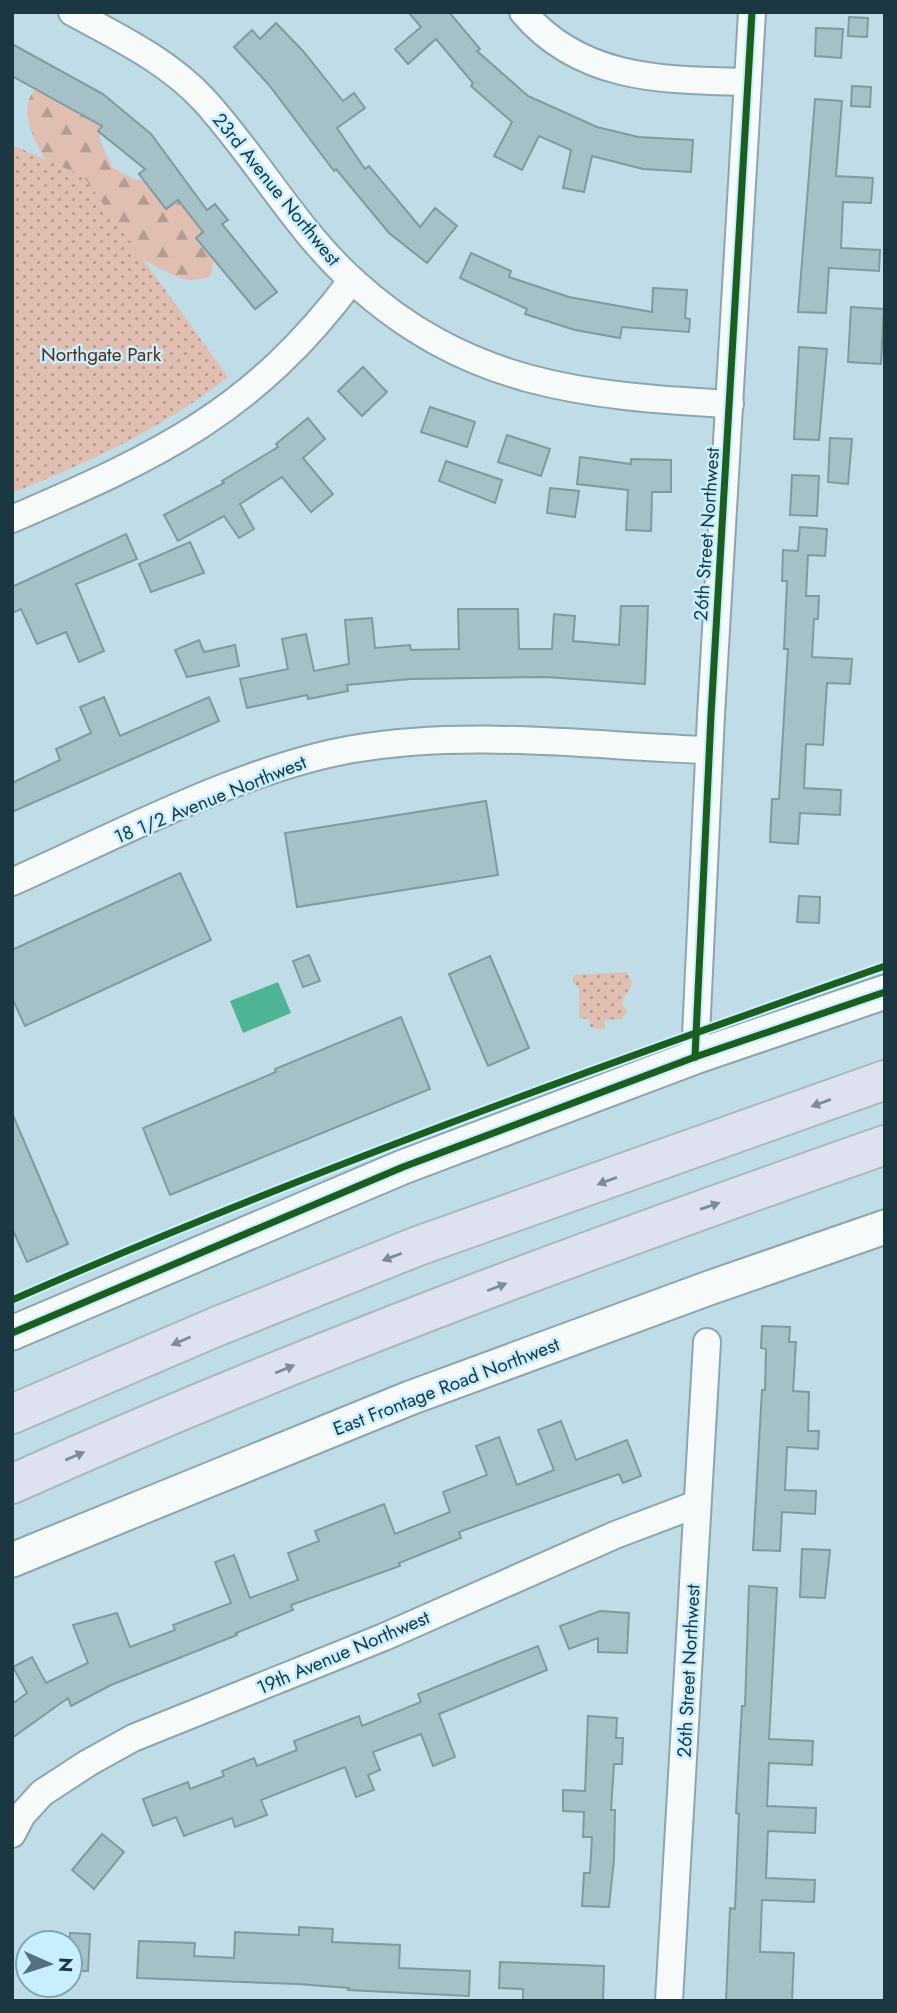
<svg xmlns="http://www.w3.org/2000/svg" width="897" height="2013" font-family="Jost,sans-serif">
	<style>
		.forest { fill: url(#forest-firs) }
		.park { fill: url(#park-dots) }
		.water { fill: #4fb395 }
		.building { fill: #a5c0c6; stroke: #7f9aa0; stroke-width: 2 }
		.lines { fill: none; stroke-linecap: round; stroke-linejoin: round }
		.minor-casing { stroke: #8ca5ae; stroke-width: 30 }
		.tertiary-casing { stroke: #8ca5ae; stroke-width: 37 }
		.motorway-casing { stroke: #a7b8be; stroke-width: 42 }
		.minor { stroke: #f6fafb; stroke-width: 26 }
		.tertiary { stroke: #f6fafb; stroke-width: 33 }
		.motorway { stroke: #dee2f0; stroke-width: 38 }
		.cycleway-casing { stroke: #c8effe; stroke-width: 11 }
		.cycleway { stroke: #1b5e20; stroke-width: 7 }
		.oneway { fill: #7c8c98 }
		.labels { text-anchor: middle; stroke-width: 5; stroke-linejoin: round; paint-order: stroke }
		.street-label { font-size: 19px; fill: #1b3741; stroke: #c8effe }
		.park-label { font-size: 19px; fill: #5a2b16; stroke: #c8effe }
	</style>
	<defs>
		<pattern id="forest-firs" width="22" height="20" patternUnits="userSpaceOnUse" patternTransform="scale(1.75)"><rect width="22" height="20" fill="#e0bfb2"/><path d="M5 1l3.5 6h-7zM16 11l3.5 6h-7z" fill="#b59c92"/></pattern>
		<pattern id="park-dots" width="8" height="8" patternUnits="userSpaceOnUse" patternTransform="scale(1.75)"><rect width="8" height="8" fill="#e0bfb2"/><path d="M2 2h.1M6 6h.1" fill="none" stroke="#b59c92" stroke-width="1.8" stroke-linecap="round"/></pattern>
	</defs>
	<rect width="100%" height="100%" fill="#c0dce7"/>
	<!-- forest -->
	<path class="forest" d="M40 79 99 105 100 140 112 167 134 179 163 185 212 229 214 260 210 277C203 278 195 281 189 280 134 270 27 166 27 108 27 99 36 87 40 79Z"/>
	<!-- park -->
	<g class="park">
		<path d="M12 145 83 176 228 377C160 430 91 461 12 493Z"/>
		<path d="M626 972C638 987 626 989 622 1003L627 1012 622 1019 605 1020 604 1029 591 1028 589 1019 579 1018V989L572 981 574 975Z"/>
	</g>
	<!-- water -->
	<polygon class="water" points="278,982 291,1013 243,1033 230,1001"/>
	<!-- building -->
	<g class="building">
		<polygon points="408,12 449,12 480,49 477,51 528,96 597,127 638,137 693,140 691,172 643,169 592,156 584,192 563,188 571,150 539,136 522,170 494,156 512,122 471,86 473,83 436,39 408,64 395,49 421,27"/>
		<polygon points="849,17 868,18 867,37 848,36"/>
		<polygon points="276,23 303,51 343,101 354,93 365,108 337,128 365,169 369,166 420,227 435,208 457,226 427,263 389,233 336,169 334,171 269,85 234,47 252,30 260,39"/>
		<polygon points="816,28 843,29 841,58 815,56"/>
		<polygon points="12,44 103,94 151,134 207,210 215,204 228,220 222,224 277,292 255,309 196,238 203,232 178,200 166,209 139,174 145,169 98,131 102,126 12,76"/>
		<polygon points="852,86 871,87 870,107 851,106"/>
		<polygon points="815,99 842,101 836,176 873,178 871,203 843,202 841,248 880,250 879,271 829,268 826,313 798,312"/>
		<polygon points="471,253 511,271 509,277 569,297 652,312 653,288 687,290 685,318 690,319 689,332 622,327 620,338 575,330 525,314 527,309 460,278"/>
		<polygon points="851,307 884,309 881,364 848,362"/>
		<polygon points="799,347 827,349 819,440 794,439"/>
		<polygon points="363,367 387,392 362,416 338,391"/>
		<polygon points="430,407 475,422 467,447 421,432"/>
		<polygon points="308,418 325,439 303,458 333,494 311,512 282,477 240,504 254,529 239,538 224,516 178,541 164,515 224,483 222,481 278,447 276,444"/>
		<polygon points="507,435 550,449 541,476 498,462"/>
		<polygon points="830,438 852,439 848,484 828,482"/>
		<polygon points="580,457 631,464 631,459 671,460 671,492 652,492 651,531 626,530 628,490 577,484"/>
		<polygon points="446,461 502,480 495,503 439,481"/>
		<polygon points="792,475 819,476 817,516 790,515"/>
		<polygon points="550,488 579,491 575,517 547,513"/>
		<polygon points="800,527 827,529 825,556 808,555 806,596 819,596 818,619 814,619 812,657 852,659 850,684 827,683 823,745 806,744 804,788 841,790 840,815 800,813 798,844 770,842 772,799 779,799 788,649 784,649 787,581 782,581 783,550 798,551"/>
		<polygon points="126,534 137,559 76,584 104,651 79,662 66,632 37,644 21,609 12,613 12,587"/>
		<polygon points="190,542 204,573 151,592 139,564"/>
		<polygon points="621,606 648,606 645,684 546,677 410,679 347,685 348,691 308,699 307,695 247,708 240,679 288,669 282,639 306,634 314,671 349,664 345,620 372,618 375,648 410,645 411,650 459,649 458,609 518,609 519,649 552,649 554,614 575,616 573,641 619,645"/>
		<polygon points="199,640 204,652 235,645 239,666 187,677 175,650"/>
		<polygon points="104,697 120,736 209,697 219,721 12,812 12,783 60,760 56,749 91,733 80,707"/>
		<polygon points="486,801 498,875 297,907 285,833"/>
		<polygon points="180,873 211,940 25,1026 12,998 12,950"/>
		<polygon points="799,896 820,897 819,923 797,922"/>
		<polygon points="309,955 320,981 303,987 293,961"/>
		<polygon points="490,956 529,1048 488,1066 449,974"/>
		<polygon points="401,1017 430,1089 170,1195 143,1128 276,1072 275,1069"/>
		<polygon points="12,1113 68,1244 27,1262 12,1228"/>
		<polygon points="762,1326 790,1327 789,1342 796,1342 793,1391 809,1392 808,1431 819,1431 818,1449 787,1447 785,1490 816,1491 815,1514 782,1512 780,1551 753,1550 762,1390 765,1390 766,1349 761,1348"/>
		<polygon points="561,1421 576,1460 627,1440 641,1476 623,1483 619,1474 459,1532 461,1538 399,1563 400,1566 291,1605 293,1610 236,1633 237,1635 111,1685 71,1706 68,1698 12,1738 12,1704 27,1693 13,1667 32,1657 46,1683 88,1663 73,1625 117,1613 130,1647 175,1630 173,1625 231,1603 215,1562 234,1555 250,1598 298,1580 288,1553 319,1541 315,1531 384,1504 395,1534 450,1512 443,1492 487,1475 476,1446 499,1437 517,1485 554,1470 538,1430"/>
		<polygon points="802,1549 830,1550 825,1598 800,1597"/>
		<polygon points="749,1586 777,1588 769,1739 813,1741 812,1765 769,1763 767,1806 816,1808 815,1833 768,1831 766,1878 815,1880 814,1902 762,1900 760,1952 794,1953 792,2001 726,2001 730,1908 735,1909 739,1814 736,1813 742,1706 745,1706"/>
		<polygon points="600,1611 629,1613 627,1653 598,1652 598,1638 569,1649 560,1626"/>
		<polygon points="538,1646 547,1670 439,1714 455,1757 433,1766 421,1734 373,1752 380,1770 368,1775 374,1790 356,1797 345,1767 261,1800 267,1815 235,1827 232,1818 184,1836 176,1817 153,1826 143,1799 188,1782 190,1789 224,1776 222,1771 254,1758 257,1766 297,1750 294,1741 359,1716 362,1726 421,1702 418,1694"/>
		<polygon points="588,1716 617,1718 616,1738 623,1738 622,1764 614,1764 611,1810 615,1810 614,1859 609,1907 582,1906 584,1873 590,1873 592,1837 583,1837 584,1812 563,1811 563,1790 585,1791"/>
		<polygon points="102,1834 124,1852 94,1889 72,1870"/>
		<polygon points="299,1927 333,1929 332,1942 400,1945 399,1968 470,1971 469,1996 348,1990 349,1988 297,1984 137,1978 139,1941 195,1943 194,1956 234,1958 235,1932 299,1935"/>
		<polygon points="70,1933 90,1934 88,1971 70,1971"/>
		<polygon points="500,1962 604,1966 603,2001 523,2001 523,1989 499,1988"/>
	</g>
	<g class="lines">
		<defs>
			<g id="minor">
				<path d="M72 12C118 37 168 61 204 100 256 157 295 228 352 280 466 385 583 396 730 404"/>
				<path d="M523 12C581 81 665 80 748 82"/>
				<path d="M12 519C158 456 254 412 352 280"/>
				<path d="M12 882C116 836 243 768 353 749 470 729 591 746 709 750"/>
				<polyline points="695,1057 711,715 752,12"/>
				<polyline points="12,1834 22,1815 42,1793 88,1763 133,1738 384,1637 615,1535 697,1504"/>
				<polyline points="669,2001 707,1342"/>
			</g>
			<g id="tertiary">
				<polyline points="12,1333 403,1167 695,1057 885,992"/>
				<polyline points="12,1560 410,1398 709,1288 885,1227"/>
			</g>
			<g id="motorway">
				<polyline points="12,1414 218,1326 418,1246 885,1080"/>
				<path d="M12 1484C297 1356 591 1248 885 1145"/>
			</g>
		</defs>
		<!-- minor casing -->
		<use href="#minor" class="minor-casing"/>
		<!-- tertiary casing -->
		<use href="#tertiary" class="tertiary-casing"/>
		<!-- motorway casing -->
		<use href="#motorway" class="motorway-casing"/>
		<!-- minor -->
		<use href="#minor" class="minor"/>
		<!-- tertiary -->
		<use href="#tertiary" class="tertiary"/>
		<!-- motorway -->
		<use href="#motorway" class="motorway"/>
		<defs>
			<g id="cycleway">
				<polyline points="695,1057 711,715 752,12"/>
				<path d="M12 1300C298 1175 591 1069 885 966"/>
				<polyline points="12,1333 403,1167 695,1057 885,992"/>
			</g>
		</defs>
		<!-- cycleway casing -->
		<use href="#cycleway" class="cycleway-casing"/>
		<!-- cycleway -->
		<use href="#cycleway" class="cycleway"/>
	</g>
	<!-- one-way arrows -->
	<defs><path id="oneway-solid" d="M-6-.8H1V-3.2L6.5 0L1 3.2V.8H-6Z" transform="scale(1.75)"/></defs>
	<g class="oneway">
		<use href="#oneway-solid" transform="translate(821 1103) rotate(160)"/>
		<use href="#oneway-solid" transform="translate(607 1181) rotate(160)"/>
		<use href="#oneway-solid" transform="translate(710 1206) rotate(-19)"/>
		<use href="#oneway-solid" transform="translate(392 1257) rotate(159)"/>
		<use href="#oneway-solid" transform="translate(497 1287) rotate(-21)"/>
		<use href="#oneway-solid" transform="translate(181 1341) rotate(157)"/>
		<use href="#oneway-solid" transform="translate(285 1369) rotate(-22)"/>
		<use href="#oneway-solid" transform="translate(75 1456) rotate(-23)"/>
	</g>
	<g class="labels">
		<!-- street labels -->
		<g class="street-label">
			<text transform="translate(277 189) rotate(51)" y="7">23rd Avenue Northwest</text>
			<text transform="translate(706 534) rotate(-86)" y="7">26th Street Northwest</text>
			<text transform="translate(210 799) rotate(-22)" y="7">18 1/2 Avenue Northwest</text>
			<text transform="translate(446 1386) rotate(-21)" y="7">East Frontage Road Northwest</text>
			<text transform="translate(343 1652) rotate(-23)" y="7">19th Avenue Northwest</text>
			<text transform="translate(688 1671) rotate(-87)" y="7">26th Street Northwest</text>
		</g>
		<!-- park labels -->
		<g class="park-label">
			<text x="101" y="361">Northgate Park</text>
		</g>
	</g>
	<!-- border -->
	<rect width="897" height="2013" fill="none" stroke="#1b3741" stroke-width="28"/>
	<!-- north arrow -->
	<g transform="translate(49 1964) rotate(93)"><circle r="33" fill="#c8effe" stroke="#83a5b2" stroke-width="2"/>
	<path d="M0-5L12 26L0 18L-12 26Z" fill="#55717b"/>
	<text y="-10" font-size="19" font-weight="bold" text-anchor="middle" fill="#1b3741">N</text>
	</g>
</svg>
